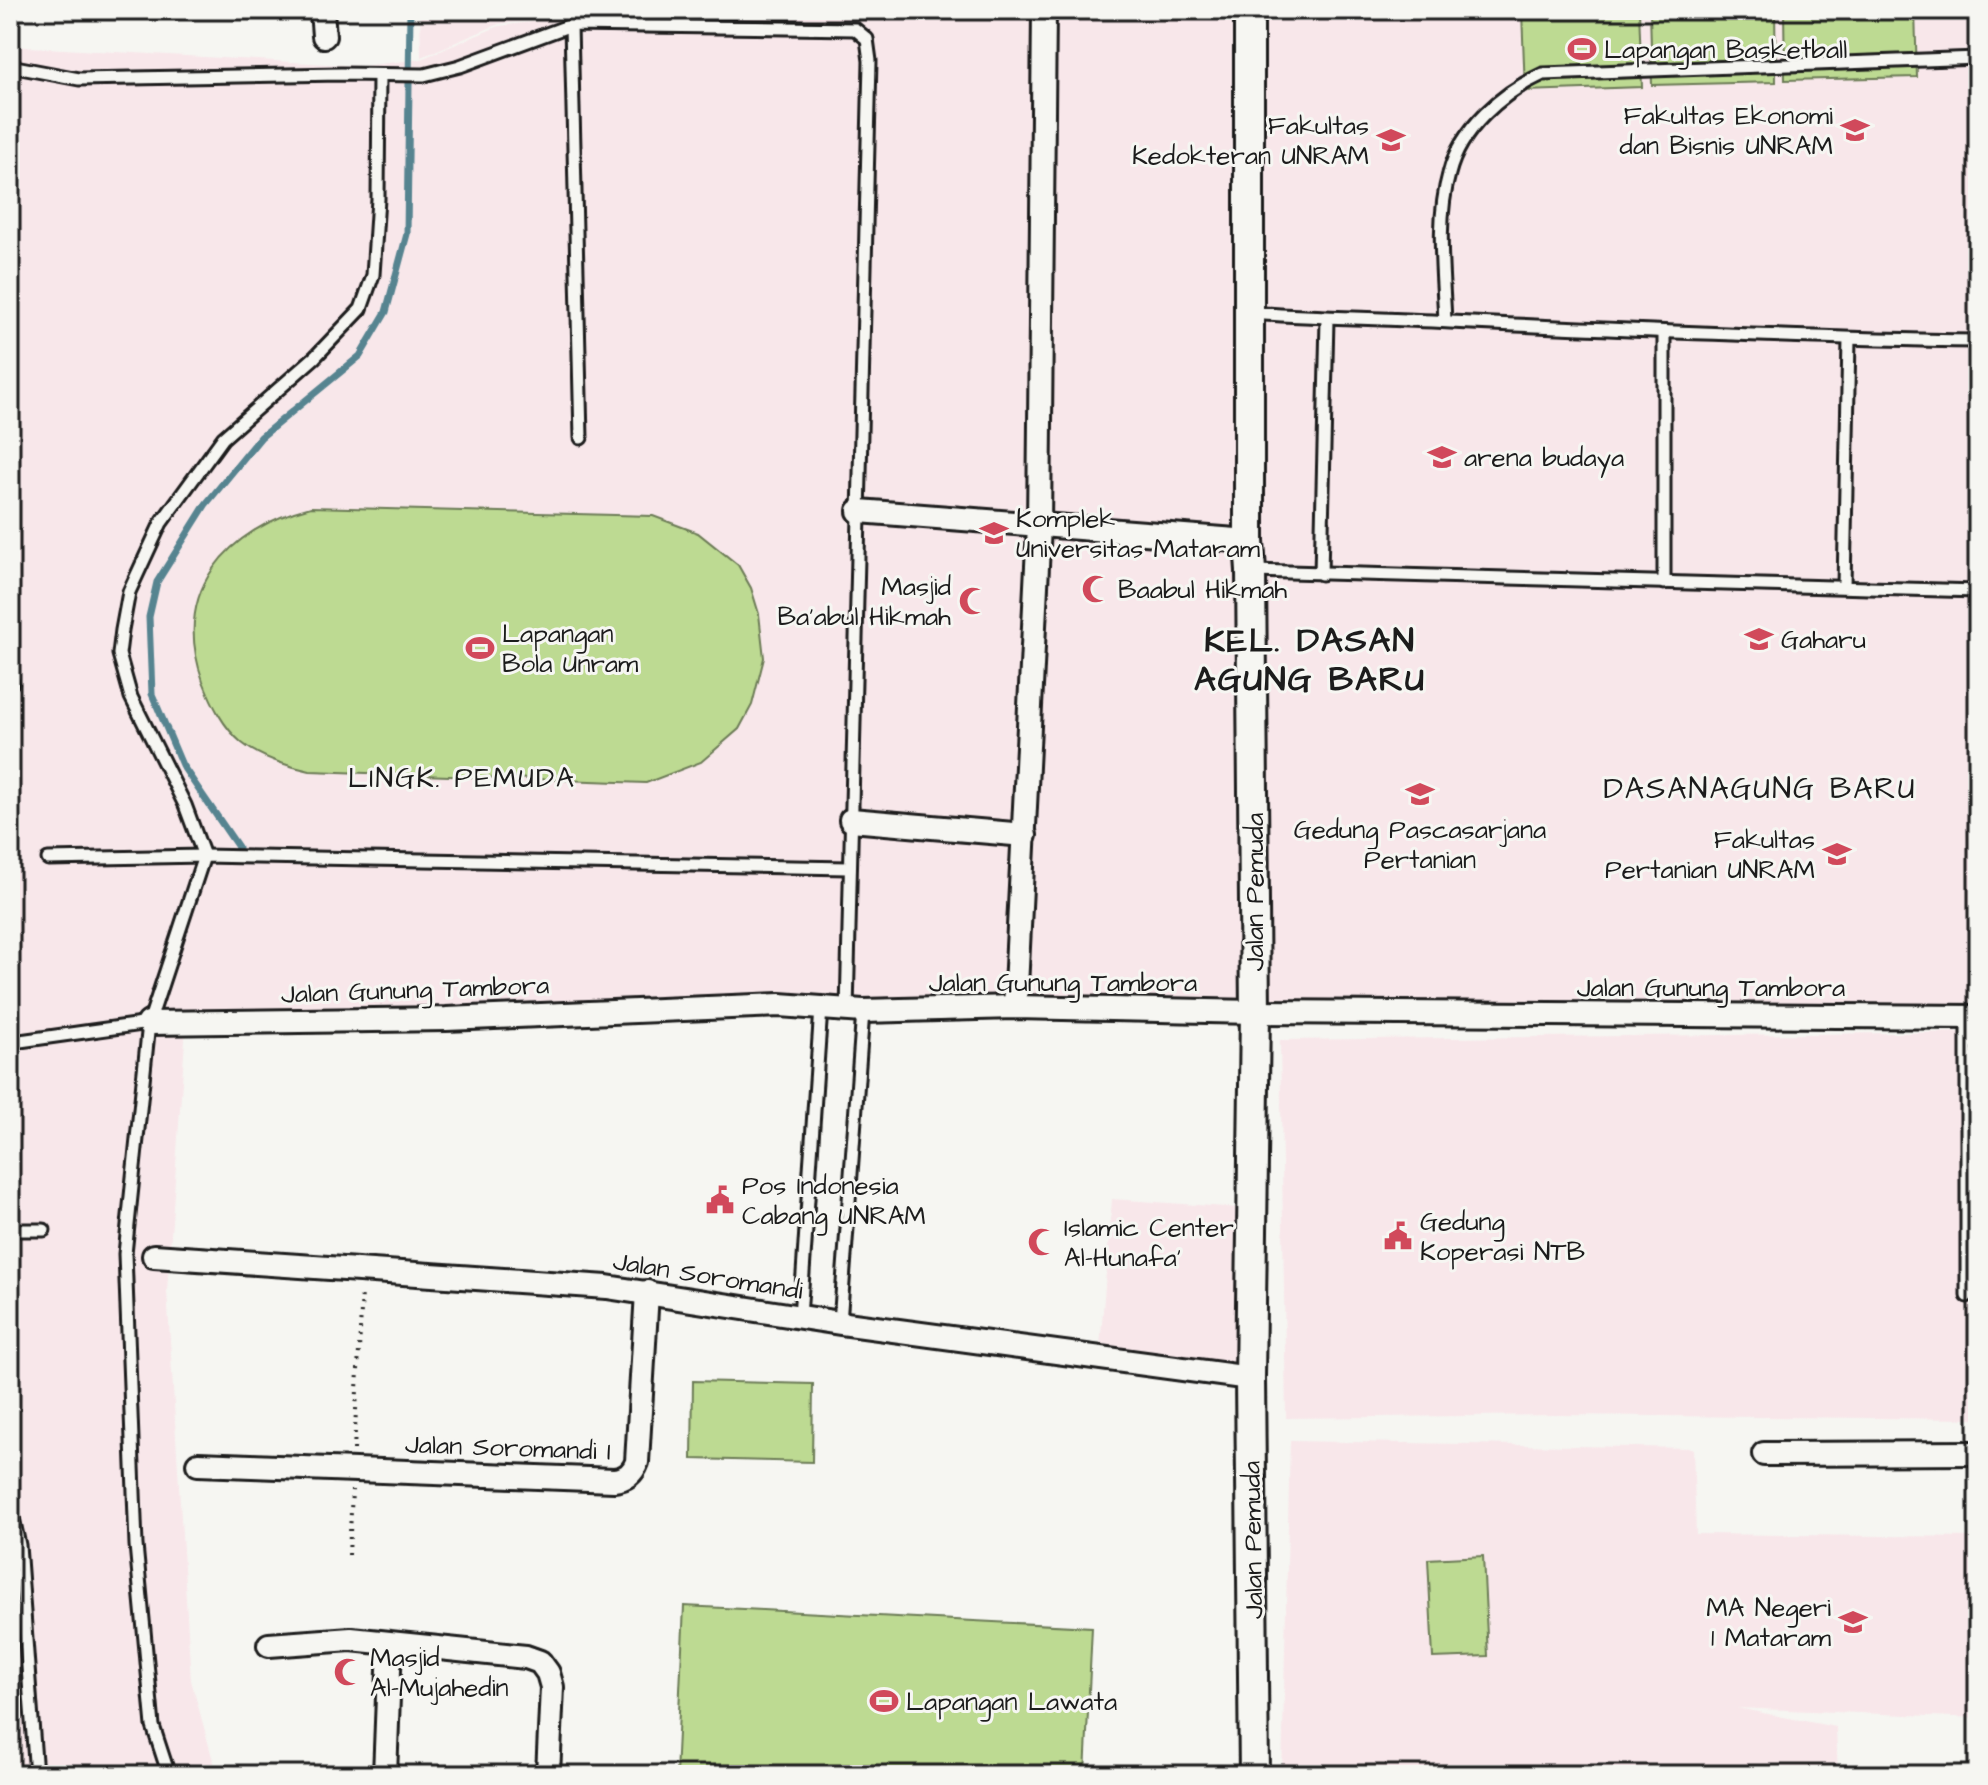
<svg xmlns="http://www.w3.org/2000/svg" width="1988" height="1785" font-family="'Architects Daughter',sans-serif">
	<style>
		.built { fill: #f8e7ea }
		.green { fill: #bdda92; stroke: #6c7b57; stroke-width: 2 }
		.lines { fill: none; stroke-linecap: round; stroke-linejoin: round }
		.stream { stroke: #578490; stroke-width: 7 }
		.service-casing { stroke: #1c1c1c; stroke-width: 17 }
		.minor-casing { stroke: #1c1c1c; stroke-width: 28 }
		.tertiary-casing { stroke: #1c1c1c; stroke-width: 34 }
		.path { stroke: #1c1c1c; stroke-width: 4; stroke-dasharray: 2 6; stroke-linecap: butt }
		.service { stroke: #f6f6f2; stroke-width: 11 }
		.minor { stroke: #f6f6f2; stroke-width: 22 }
		.tertiary { stroke: #f6f6f2; stroke-width: 28 }
		.labels { text-anchor: middle; stroke-width: 6; stroke-linejoin: round; paint-order: stroke }
		.poi-label { font-size: 26px; fill: #1c1c1c; stroke: #f6f6f2; text-anchor: start }
		.street-label { font-size: 26px; fill: #1c1c1c; stroke: #f6f6f2 }
		.neighbourhood-label { font-size: 28px; letter-spacing: 2px; fill: #1c1c1c; stroke: #f6f6f2 }
		.quarter-label { font-size: 30px; letter-spacing: 2px; fill: #1c1c1c; stroke: #f6f6f2 }
		.district-label { font-size: 34px; font-weight: bold; letter-spacing: 2px; fill: #1c1c1c; stroke: #f6f6f2 }
	</style>
	<rect width="100%" height="100%" fill="#f6f6f2"/>
	<filter id="ink" filterUnits="userSpaceOnUse"><feTurbulence type="fractalNoise" baseFrequency=".0125" numOctaves="2"/><feDisplacementMap in="SourceGraphic" scale="16" xChannelSelector="R" yChannelSelector="G"/><feConvolveMatrix kernelMatrix="1 2 1 2 8 2 1 2 1" color-interpolation-filters="sRGB"/></filter>
	<g filter="url(#ink)">
		<!-- built -->
		<g class="built">
			<polygon points="420,10 1125,10 1277,14 1278,10 1978,10 1978,1014 830,1000 187,1012 167,1291 191,1680 217,1775 10,1775 10,46 362,66 421,59 499,26 578,16 499,24 421,57"/>
			<polygon points="1978,1032 1978,1419 1555,1415 1286,1418 1280,1040"/>
			<polygon points="1112,1199 1240,1208 1234,1362 1100,1347"/>
			<polygon points="1290,1441 1693,1448 1696,1534 1978,1537 1978,1718 1737,1708 1836,1727 1838,1775 1282,1775"/>
		</g>
		<!-- green -->
		<g class="green">
			<polygon points="1639,10 1642,87 1525,91 1522,11"/>
			<polygon points="1650,10 1775,10 1776,82 1652,85"/>
			<polygon points="1784,10 1915,10 1917,77 1785,80"/>
			<path d="M311 507 653 516 698 533 738 565 751 588 759 614 764 658 752 705 739 729 701 762 646 783 310 771C287 766 261 758 242 743 223 727 212 704 203 681 171 591 226 529 311 507Z"/>
			<polygon points="693,1381 813,1384 812,1462 692,1459"/>
			<polygon points="1483,1556 1488,1656 1433,1658 1428,1559"/>
			<polygon points="684,1606 1092,1627 1085,1775 676,1775"/>
		</g>
		<g class="lines">
			<!-- stream -->
			<polyline class="stream" points="237,854 238,847 182,765 152,694 149,617 157,582 206,504 261,437 360,356 386,312 407,234 410,10"/>
			<defs>
				<g id="service">
					<polyline points="571,25 581,438"/>
					<polyline points="10,66 79,79 341,74 424,75 460,66 571,25 855,29 867,39 870,61 847,1011"/>
					<path d="M1250 313C1317 318 1383 318 1450 322 1626 330 1802 338 1978 341"/>
					<path d="M1445 321C1443 274 1436 220 1449 174 1460 129 1503 92 1543 74L1978 58"/>
					<polyline points="1664,332 1664,583"/>
					<polyline points="1252,571 1978,591"/>
					<polyline points="1321,574 1327,319"/>
					<polyline points="1844,586 1849,339"/>
					<polyline points="10,682 12,683"/>
					<polyline points="48,859 204,856 849,868"/>
					<polyline points="1967,1017 1967,1296"/>
					<polyline points="10,1048 20,1041 149,1023"/>
					<polyline points="10,1230 44,1230"/>
					<polyline points="800,1317 821,1008"/>
					<polyline points="840,1323 863,1011"/>
					<polyline points="10,1504 19,1545 36,1775"/>
					<polyline points="169,1775 153,1726 136,1545 125,1254 149,1023 204,856 185,805 131,697 119,654 122,630 129,592 161,523 223,438 315,357 361,309 373,275 378,199 379,75"/>
				</g>
				<g id="minor">
					<polyline points="322,10 324,36"/>
					<polyline points="859,511 1249,541"/>
					<polyline points="851,820 1025,835"/>
					<polyline points="1015,1007 1039,526 1044,10"/>
					<polyline points="149,1023 446,1019 780,1005 863,1011 1015,1007 1255,1012 1978,1017"/>
					<polyline points="154,1256 607,1287 840,1323 1250,1378"/>
					<polyline points="1764,1454 1978,1453"/>
					<path d="M198 1464 614 1480C626 1479 633 1473 637 1462L647 1292"/>
					<polyline points="269,1645 351,1639 526,1657 540,1662 548,1673 552,1687 548,1775"/>
					<polyline points="385,1775 390,1644"/>
				</g>
				<polyline id="tertiary" points="1249,10 1249,541 1251,571 1255,1012 1250,1378 1254,1775"/>
			</defs>
			<!-- service casing -->
			<use href="#service" class="service-casing"/>
			<!-- minor casing -->
			<use href="#minor" class="minor-casing"/>
			<!-- tertiary casing -->
			<use href="#tertiary" class="tertiary-casing"/>
			<!-- path -->
			<g class="path">
				<polyline points="354,1450 362,1291"/>
				<polyline points="349,1555 352,1490"/>
			</g>
			<!-- service -->
			<use href="#service" class="service"/>
			<!-- minor -->
			<use href="#minor" class="minor"/>
			<!-- tertiary -->
			<use href="#tertiary" class="tertiary"/>
		</g>
	</g>
	<!-- icons -->
	<defs>
		<symbol id="stadium-bare" viewBox="-9 -9 18 18"><path d="M0-5a6.5 5 0 1 0 0 10a6.5 5 0 1 0 0-10ZM-3.5-1.8h7v3.6h-7Z" fill="#d1495b" stroke="#f6f6f2" stroke-width="2.5" paint-order="stroke"/></symbol>
		<symbol id="university-bare" viewBox="-9 -9 18 18"><path d="M0-5L7-2L0 1L-7-2ZM-4 1L0 2.5L4 1V4Q0 6-4 4Z" fill="#d1495b" stroke="#f6f6f2" stroke-width="2.5" paint-order="stroke"/></symbol>
		<symbol id="mosque-bare" viewBox="-9 -9 18 18"><path d="M3.5-4.9A6 6 0 1 0 3.5 4.9A5 5 0 1 1 3.5-4.9Z" fill="#d1495b" stroke="#f6f6f2" stroke-width="2.5" paint-order="stroke"/></symbol>
		<symbol id="civic-bare" viewBox="-9 -9 18 18"><path d="M-.6-6.5H3V-4.5H.6V-3L4-1V1h2V6H-6V1h2V-1L-.6-3ZM-1.2 2.5V6h2.4V2.5Z" fill="#d1495b" stroke="#f6f6f2" stroke-width="2.5" paint-order="stroke"/></symbol>
		<symbol id="school-bare" viewBox="-9 -9 18 18"><path d="M0-5L7-2L0 1L-7-2ZM-4 1L0 2.5L4 1V4Q0 6-4 4Z" fill="#d1495b" stroke="#f6f6f2" stroke-width="2.5" paint-order="stroke"/></symbol>
	</defs>
	<g fill-rule="evenodd">
		<use href="#stadium-bare" x="1562" y="29" width="40" height="40"/>
		<use href="#university-bare" x="1835" y="110" width="40" height="40"/>
		<use href="#university-bare" x="1371" y="120" width="40" height="40"/>
		<use href="#university-bare" x="1422" y="437" width="40" height="40"/>
		<use href="#university-bare" x="974" y="513" width="40" height="40"/>
		<use href="#mosque-bare" x="1076" y="569" width="40" height="40"/>
		<use href="#mosque-bare" x="953" y="581" width="40" height="40"/>
		<use href="#university-bare" x="1739" y="619" width="40" height="40"/>
		<use href="#stadium-bare" x="460" y="628" width="40" height="40"/>
		<use href="#university-bare" x="1400" y="774" width="40" height="40"/>
		<use href="#university-bare" x="1817" y="834" width="40" height="40"/>
		<use href="#civic-bare" x="700" y="1180" width="40" height="40"/>
		<use href="#civic-bare" x="1378" y="1216" width="40" height="40"/>
		<use href="#mosque-bare" x="1022" y="1222" width="40" height="40"/>
		<use href="#school-bare" x="1833" y="1602" width="40" height="40"/>
		<use href="#mosque-bare" x="328" y="1652" width="40" height="40"/>
		<use href="#stadium-bare" x="864" y="1681" width="40" height="40"/>
	</g>
	<g class="labels">
		<!-- poi labels -->
		<g class="poi-label">
			<text x="1604" y="58">Lapangan Basketball</text>
			<text x="1833" y="124" text-anchor="end">Fakultas Ekonomi<tspan x="1833" dy="30">dan Bisnis UNRAM</tspan></text>
			<text x="1369" y="134" text-anchor="end">Fakultas<tspan x="1369" dy="30">Kedokteran UNRAM</tspan></text>
			<text x="1464" y="466">arena budaya</text>
			<text x="1016" y="527">Komplek<tspan x="1016" dy="30">Universitas Mataram</tspan></text>
			<text x="951" y="595" text-anchor="end">Masjid<tspan x="951" dy="30">Ba'abul Hikmah</tspan></text>
			<text x="1118" y="598">Baabul Hikmah</text>
			<text x="502" y="642">Lapangan<tspan x="502" dy="30">Bola Unram</tspan></text>
			<text x="1781" y="648">Gaharu</text>
			<text x="1420" y="838" text-anchor="middle">Gedung Pascasarjana<tspan x="1420" dy="30">Pertanian</tspan></text>
			<text x="1815" y="848" text-anchor="end">Fakultas<tspan x="1815" dy="30">Pertanian UNRAM</tspan></text>
			<text x="742" y="1194">Pos Indonesia<tspan x="742" dy="30">Cabang UNRAM</tspan></text>
			<text x="1420" y="1230">Gedung<tspan x="1420" dy="30">Koperasi NTB</tspan></text>
			<text x="1064" y="1236">Islamic Center<tspan x="1064" dy="30">Al-Hunafa'</tspan></text>
			<text x="1831" y="1616" text-anchor="end">MA Negeri<tspan x="1831" dy="30">1 Mataram</tspan></text>
			<text x="370" y="1666">Masjid<tspan x="370" dy="30">Al-Mujahedin</tspan></text>
			<text x="906" y="1710">Lapangan Lawata</text>
		</g>
		<!-- street labels -->
		<g class="street-label">
			<text transform="translate(1254 892) rotate(-90)" y="9">Jalan Pemuda</text>
			<text x="1063" y="991">Jalan Gunung Tambora</text>
			<text x="1711" y="996">Jalan Gunung Tambora</text>
			<text transform="translate(415 989) rotate(-2)" y="9">Jalan Gunung Tambora</text>
			<text transform="translate(708 1275) rotate(9)" y="9">Jalan Soromandi</text>
			<text transform="translate(508 1447) rotate(2)" y="9">Jalan Soromandi I</text>
			<text transform="translate(1252 1540) rotate(-91)" y="9">Jalan Pemuda</text>
		</g>
		<!-- neighbourhood labels -->
		<g class="neighbourhood-label">
			<text x="462" y="787">LINGK. PEMUDA</text>
		</g>
		<!-- quarter labels -->
		<g class="quarter-label">
			<text x="1760" y="798">DASANAGUNG BARU</text>
		</g>
		<!-- district labels -->
		<g class="district-label">
			<text x="1310" y="651">KEL. DASAN<tspan x="1310" dy="39">AGUNG BARU</tspan></text>
		</g>
	</g>
	<!-- margin -->
	<rect width="1988" height="1785" fill="none" stroke="#f6f6f2" stroke-width="40"/>
	<rect x="20" y="20" width="1948" height="1745" fill="none" stroke="#1c1c1c" stroke-width="3" filter="url(#ink)"/>
</svg>
